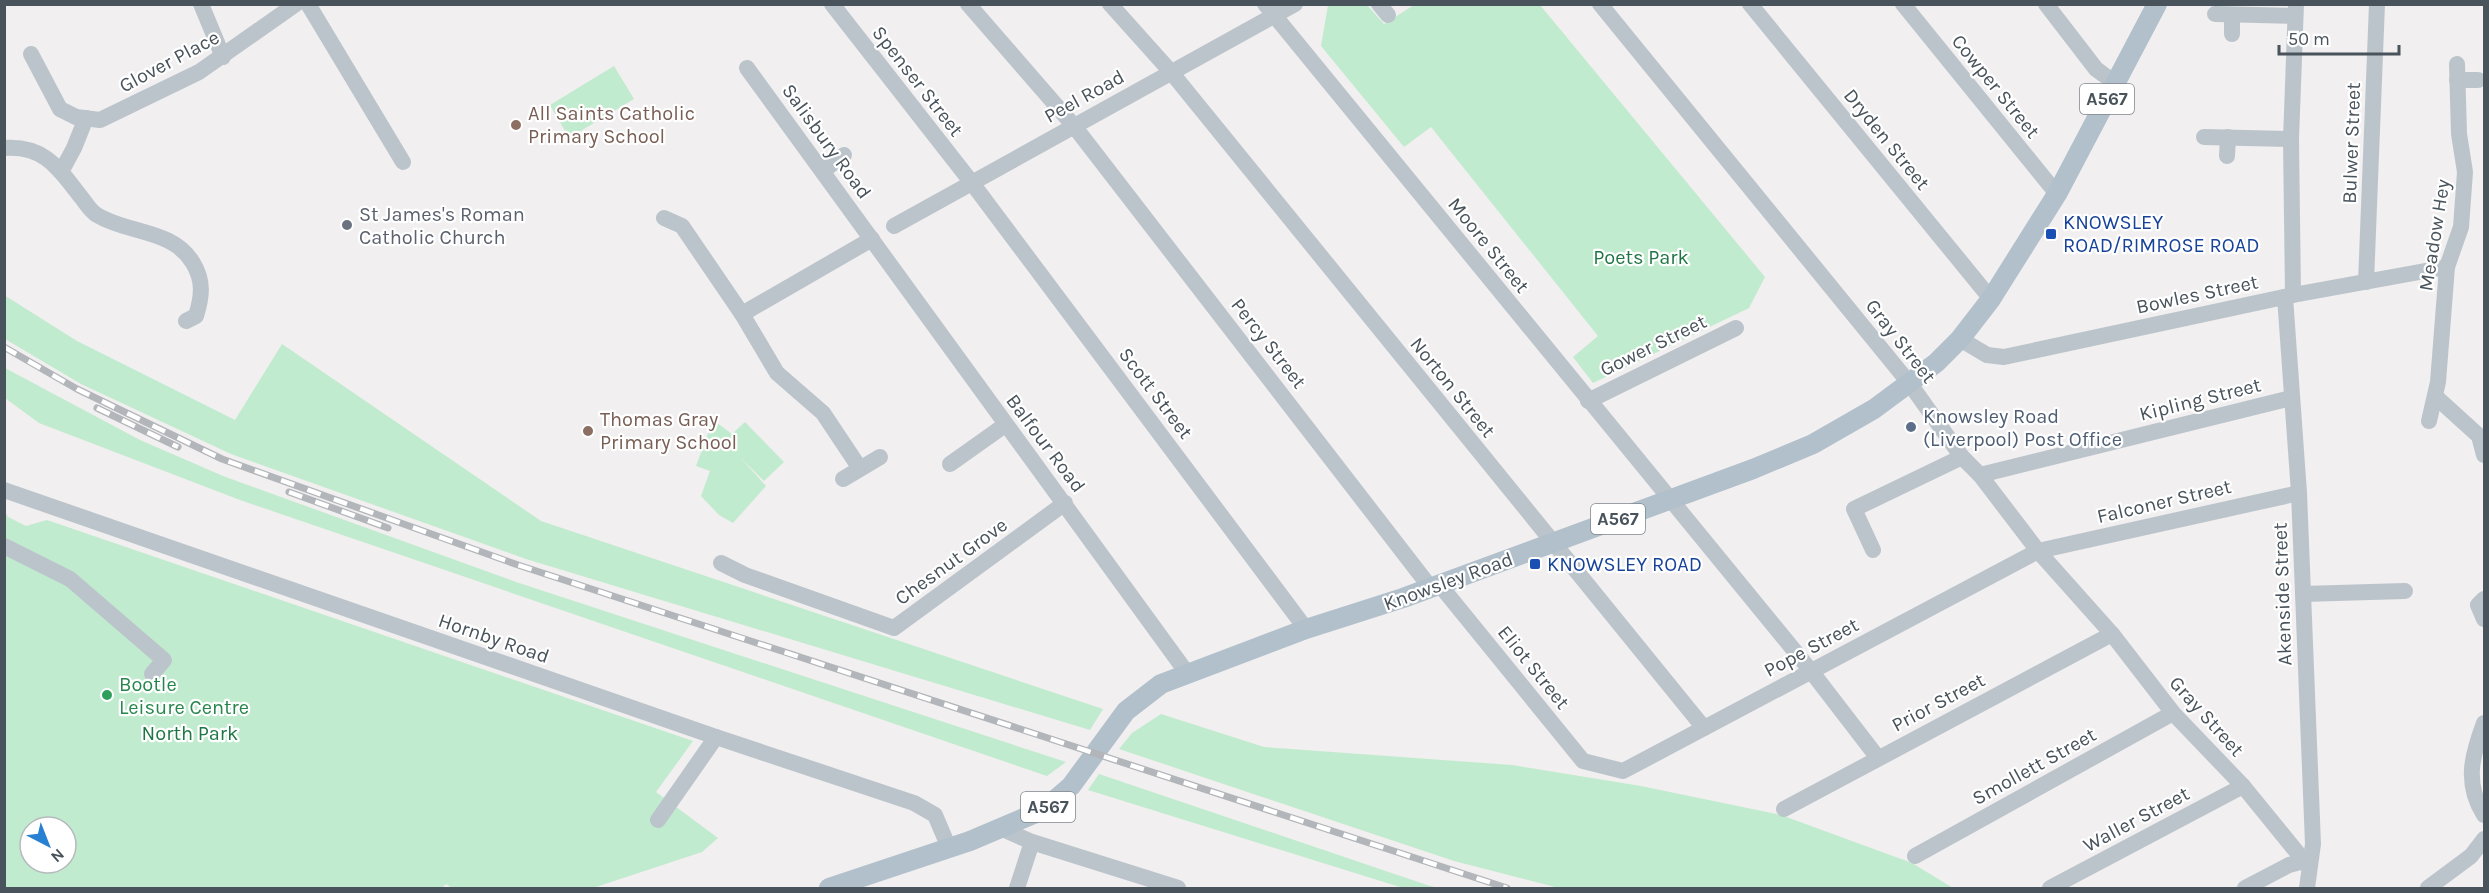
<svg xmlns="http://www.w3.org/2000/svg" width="2489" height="893" font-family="Karla,sans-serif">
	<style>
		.green { fill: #c1ebce; fill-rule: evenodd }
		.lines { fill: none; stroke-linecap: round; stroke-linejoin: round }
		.minor { stroke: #bcc4cb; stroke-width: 16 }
		.major { stroke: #b1c0cb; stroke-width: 20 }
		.rail-casing { stroke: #b2b5b9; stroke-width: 7 }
		.rail { stroke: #fff; stroke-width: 4.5; stroke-dasharray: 14; stroke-linecap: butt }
		.education-dot { fill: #8d6e63; stroke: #fff; stroke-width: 2 }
		.worship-dot { fill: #6b7280; stroke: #fff; stroke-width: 2 }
		.transit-dot { fill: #1a4fb4; stroke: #fff; stroke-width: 2 }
		.service-dot { fill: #5c6f8a; stroke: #fff; stroke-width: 2 }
		.leisure-dot { fill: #2e9e5b; stroke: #fff; stroke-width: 2 }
		.labels { text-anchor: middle; stroke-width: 4.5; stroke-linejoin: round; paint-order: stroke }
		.shield { fill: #fff; stroke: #80878c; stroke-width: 1.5 }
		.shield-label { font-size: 18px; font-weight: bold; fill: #49535b }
		.street-label { font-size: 20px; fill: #49535b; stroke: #fff }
		.education-label { font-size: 20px; fill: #785e54; stroke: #fff; text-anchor: start }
		.worship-label { font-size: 20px; fill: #5b616d; stroke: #fff; text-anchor: start }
		.transit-label { font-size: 20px; fill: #164399; stroke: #fff; text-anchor: start }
		.park-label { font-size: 20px; fill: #1f7644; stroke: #fff }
		.service-label { font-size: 20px; fill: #4e5e75; stroke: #fff; text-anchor: start }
		.leisure-label { font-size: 20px; fill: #27864d; stroke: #fff; text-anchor: start }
	</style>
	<rect width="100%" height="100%" fill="#f1efef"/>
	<!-- green -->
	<g class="green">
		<polygon points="1328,5 1367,5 1384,24 1414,5 1540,5 1765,277 1749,308 1593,383 1573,357 1598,336 1431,127 1404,147 1321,46"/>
		<polygon points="614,66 634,99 569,138 550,105"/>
		<polygon points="4,295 77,341 235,420 282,344 541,521 1103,709 1090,730 526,559 231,454 81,384 5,339"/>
		<polygon points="5,368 140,440 223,476 516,582 1066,762 1047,776 240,500 39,423 5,398"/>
		<polygon points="713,420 732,434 745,422 784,462 764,481 740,457 766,486 733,523 719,515 701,496 710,471 696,466"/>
		<path d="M4 510 8 517 26 526 47 520 693 741 656 792 718 838 702 852 593 888H452L446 884 442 888H5ZM30 827H66V863H30Z"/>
		<polygon points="1161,714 1264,747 1512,765 1641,786 1781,815 1912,863 1953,888 1559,888 1454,861 1119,749 1132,733"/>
		<polygon points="1099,774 1427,885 1438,888 1403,888 1088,790"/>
	</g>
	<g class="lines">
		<!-- minor -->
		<g class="minor">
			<polyline points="201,4 223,57"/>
			<polyline points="308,4 403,162"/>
			<polyline points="832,4 972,183 1306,629"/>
			<polyline points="968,4 1074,126 1430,587"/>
			<polyline points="1110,4 1171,72 1704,728"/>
			<polyline points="1265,4 1811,671 1878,758"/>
			<polyline points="1379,4 1388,15"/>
			<polyline points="1600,4 1910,384 1962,457 1980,475 2038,551 2112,634 2173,713 2243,786 2309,867"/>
			<polyline points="1750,4 1991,299"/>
			<polyline points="1903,4 2057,194"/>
			<polyline points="2046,4 2096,69 2115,83"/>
			<polyline points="2215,14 2295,16"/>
			<polyline points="2232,15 2232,34"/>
			<polyline points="31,54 60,109 76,117 100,120 199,72 296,4"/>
			<polyline points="747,68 1187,673"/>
			<polyline points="2457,80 2478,80"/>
			<polyline points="2204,137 2291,139"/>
			<path d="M4 148C45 145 59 169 81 197 86 203 90 211 97 215 128 234 173 229 193 263 204 281 202 297 196 316L186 321"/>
			<polyline points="2227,156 2228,137"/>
			<polyline points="823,171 844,155"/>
			<polyline points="61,172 74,148 86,118"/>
			<polyline points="664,218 682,226 742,314 777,373 823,413 859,467"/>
			<polyline points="894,226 1295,4"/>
			<polyline points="2366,282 2377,4"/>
			<polyline points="2293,295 2291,139 2296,4"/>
			<polyline points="2285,297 2299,493 2313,844 2307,888"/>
			<polyline points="742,314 872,239"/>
			<polyline points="1960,339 1987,355 2004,357 2293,295 2447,267"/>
			<polyline points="2436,397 2479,436 2484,455"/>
			<polyline points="1588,401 1736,328"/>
			<polyline points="2429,421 2438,382 2447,267 2461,227 2465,172 2459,134 2457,64"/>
			<polyline points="950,464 1005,425"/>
			<polyline points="1980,475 2291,398"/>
			<polyline points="843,479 880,457"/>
			<polyline points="4,490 716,737 914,803 935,815 949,848"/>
			<polyline points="4,546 70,579 164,660 152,674"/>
			<polyline points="1873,550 1854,509 1962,457"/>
			<polyline points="721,563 745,575 894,628 1065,503"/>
			<polyline points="1439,584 1583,761 1623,771 2038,551 2299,493"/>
			<polyline points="2303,594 2405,591"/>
			<polyline points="2484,599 2478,605 2484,619"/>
			<path d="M2484 723C2472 755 2464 783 2484 815"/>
			<polyline points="1784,809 2112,634"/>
			<polyline points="658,820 716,737"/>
			<polyline points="1000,828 1032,842 1178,888"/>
			<polyline points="1915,856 2173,713"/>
			<polyline points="1017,888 1032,842"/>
			<polyline points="2050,888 2243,786"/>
			<polyline points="2245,888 2289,865 2304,861"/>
			<polyline points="2428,888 2471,856 2484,839"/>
		</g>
		<!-- major -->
		<polyline class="major" points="829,888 970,841 1043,810 1071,786 1126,711 1161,684 1306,629 1403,598 1753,469 1813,444 1874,409 1936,363 1960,339 1991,299 2057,194 2157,4"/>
		<defs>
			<g id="rail">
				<polyline points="4,347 77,389 222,459 518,565 1507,888"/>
				<polyline points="97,408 178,447"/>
				<polyline points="289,492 388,528"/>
			</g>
		</defs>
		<!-- rail casing -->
		<use href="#rail" class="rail-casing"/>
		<!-- rail -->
		<use href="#rail" class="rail"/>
	</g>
	<!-- markers -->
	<g class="education-dot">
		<circle cx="516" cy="125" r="6"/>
		<circle cx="588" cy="431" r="6"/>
	</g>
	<circle class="worship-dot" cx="347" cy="225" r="6"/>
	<g class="transit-dot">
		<rect x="2045" y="228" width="12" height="12" rx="3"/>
		<rect x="1529" y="558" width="12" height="12" rx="3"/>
	</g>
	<circle class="service-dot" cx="1911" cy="427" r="6"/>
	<circle class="leisure-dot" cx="107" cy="695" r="6"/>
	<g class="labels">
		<!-- shield labels -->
		<g class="shield">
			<rect x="2080" y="84" width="54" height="30" rx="4.5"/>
			<rect x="1591" y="504" width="54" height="30" rx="4.5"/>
			<rect x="1021" y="792" width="54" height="30" rx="4.5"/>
		</g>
		<g class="shield-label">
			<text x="2107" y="105">A567</text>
			<text x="1618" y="525">A567</text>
			<text x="1048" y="813">A567</text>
		</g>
		<!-- street labels -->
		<g class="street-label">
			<text transform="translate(169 61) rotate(-28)" y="7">Glover Place</text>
			<text transform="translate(918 81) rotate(52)" y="7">Spenser Street</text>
			<text transform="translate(1996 86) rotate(51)" y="7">Cowper Street</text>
			<text transform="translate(1084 96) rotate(-29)" y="7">Peel Road</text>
			<text transform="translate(1887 139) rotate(51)" y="7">Dryden Street</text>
			<text transform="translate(827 141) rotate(54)" y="7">Salisbury Road</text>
			<text transform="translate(2351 143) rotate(-88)" y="7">Bulwer Street</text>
			<text transform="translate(2434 235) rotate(-81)" y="7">Meadow Hey</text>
			<text transform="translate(1489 245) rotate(51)" y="7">Moore Street</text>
			<text transform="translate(2197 294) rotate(-12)" y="7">Bowles Street</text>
			<text transform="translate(1901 341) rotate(52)" y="7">Gray Street</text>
			<text transform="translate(1269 343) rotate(52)" y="7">Percy Street</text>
			<text transform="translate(1653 345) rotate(-26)" y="7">Gower Street</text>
			<text transform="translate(1453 387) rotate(51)" y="7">Norton Street</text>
			<text transform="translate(1156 393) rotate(53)" y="7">Scott Street</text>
			<text transform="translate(2200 399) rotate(-14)" y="7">Kipling Street</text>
			<text transform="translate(1046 443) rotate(53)" y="7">Balfour Road</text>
			<text transform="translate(2164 501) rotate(-13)" y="7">Falconer Street</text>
			<text transform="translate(951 561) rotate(-36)" y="7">Chesnut Grove</text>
			<text transform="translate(1448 581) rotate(-20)" y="7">Knowsley Road</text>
			<text transform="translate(2282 594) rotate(-92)" y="7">Akenside Street</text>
			<text transform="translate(494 638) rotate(19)" y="7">Hornby Road</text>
			<text transform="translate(1811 647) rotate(-28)" y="7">Pope Street</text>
			<text transform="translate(1534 667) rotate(51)" y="7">Eliot Street</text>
			<text transform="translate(1938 702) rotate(-28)" y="7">Prior Street</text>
			<text transform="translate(2207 716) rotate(48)" y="7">Gray Street</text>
			<text transform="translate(2034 766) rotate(-29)" y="7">Smollett Street</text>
			<text transform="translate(2136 819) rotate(-28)" y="7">Waller Street</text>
		</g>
		<!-- education labels -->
		<g class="education-label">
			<text x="528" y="120">All Saints Catholic<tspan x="528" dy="23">Primary School</tspan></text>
			<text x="600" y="426">Thomas Gray<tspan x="600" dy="23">Primary School</tspan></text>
		</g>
		<!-- worship labels -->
		<g class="worship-label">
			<text x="359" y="221">St James's Roman<tspan x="359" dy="23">Catholic Church</tspan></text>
		</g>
		<!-- transit labels -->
		<g class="transit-label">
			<text x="2063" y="229">KNOWSLEY<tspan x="2063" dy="23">ROAD/RIMROSE ROAD</tspan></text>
			<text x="1547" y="571">KNOWSLEY ROAD</text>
		</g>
		<!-- park labels -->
		<g class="park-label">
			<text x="1641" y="264">Poets Park</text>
			<text x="190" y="740">North Park</text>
		</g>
		<!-- service labels -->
		<g class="service-label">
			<text x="1923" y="423">Knowsley Road<tspan x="1923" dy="23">(Liverpool) Post Office</tspan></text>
		</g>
		<!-- leisure labels -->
		<g class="leisure-label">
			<text x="119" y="691">Bootle<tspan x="119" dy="23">Leisure Centre</tspan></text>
		</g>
	</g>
	<!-- border -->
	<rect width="2489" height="893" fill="none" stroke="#49535b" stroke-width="12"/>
	<!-- north arrow -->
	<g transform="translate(48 845) rotate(138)"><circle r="28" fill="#ffffff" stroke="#b6babd" stroke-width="1.5"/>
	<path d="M0-4.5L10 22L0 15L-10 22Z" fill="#2880d2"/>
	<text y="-9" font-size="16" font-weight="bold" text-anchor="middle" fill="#49535b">N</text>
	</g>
	<!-- scale -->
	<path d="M2279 45v9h120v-9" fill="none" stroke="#49535b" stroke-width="3"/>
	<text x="2288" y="45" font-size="18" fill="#49535b" stroke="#ffffff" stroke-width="4.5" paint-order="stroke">50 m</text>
</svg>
